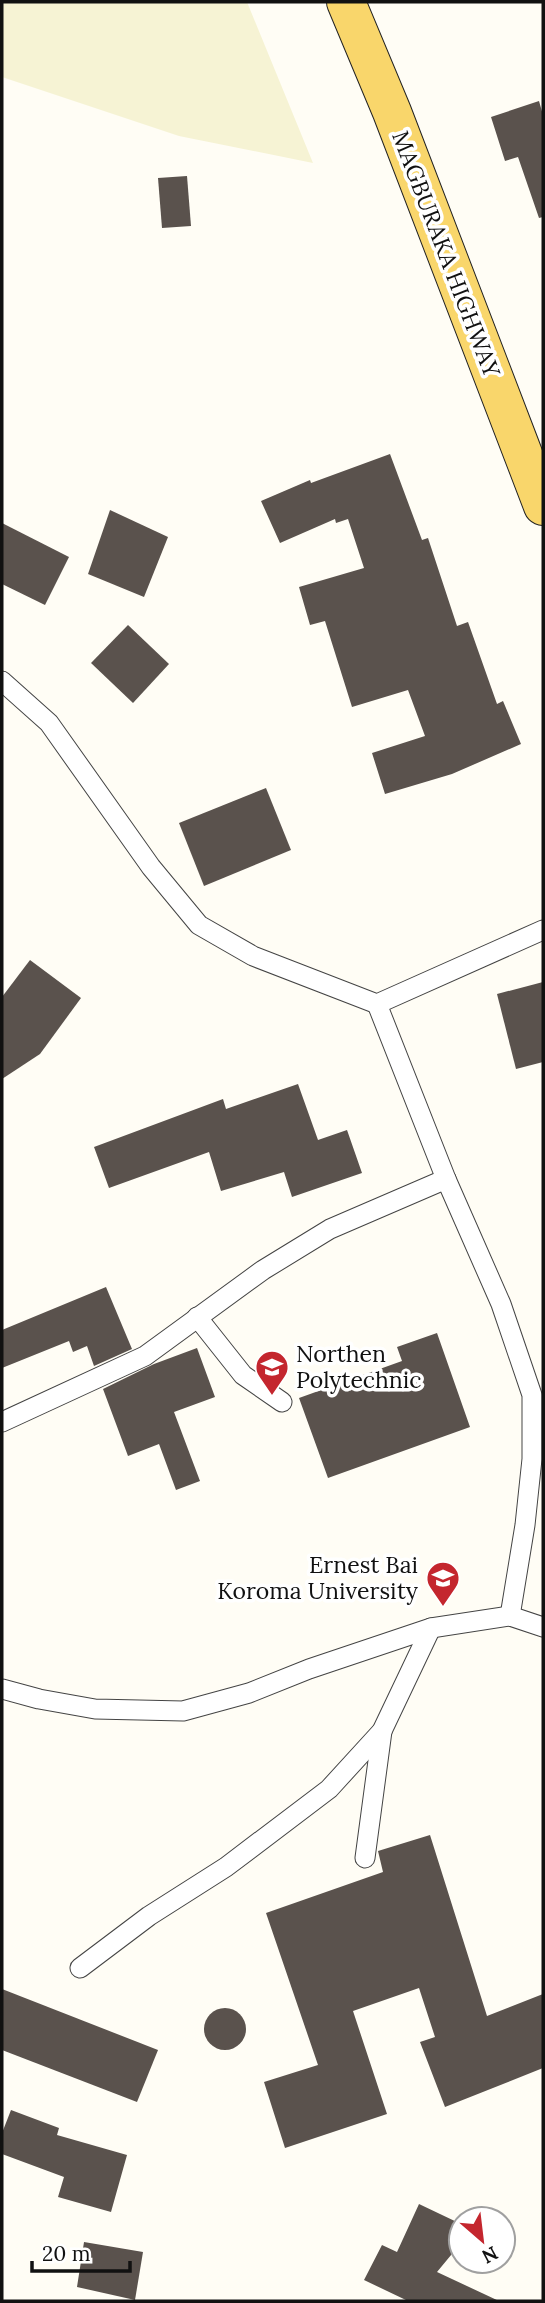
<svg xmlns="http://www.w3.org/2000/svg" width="545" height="2303" font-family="Lora,serif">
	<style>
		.farmland { fill: #f6f3d4 }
		.building { fill: #5a524d }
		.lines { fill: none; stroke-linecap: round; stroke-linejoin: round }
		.lane-casing { stroke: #444; stroke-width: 21 }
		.primary-casing { stroke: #222; stroke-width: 40 }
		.lane { stroke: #fff; stroke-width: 19 }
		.primary { stroke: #f9d66b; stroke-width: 38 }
		.labels { text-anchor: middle; stroke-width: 7; stroke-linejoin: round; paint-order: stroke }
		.street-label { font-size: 23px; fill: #111; stroke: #fff }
		.poi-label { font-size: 23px; fill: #111; stroke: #fff; text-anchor: start }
	</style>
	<rect width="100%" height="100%" fill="#fffdf5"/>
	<!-- farmland -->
	<polygon class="farmland" points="2,2 247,2 313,163 179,136 2,77"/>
	<!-- building -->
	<g class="building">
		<polygon points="539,101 543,115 543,217 539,218 518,157 505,161 491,117"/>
		<polygon points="187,176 191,226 162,228 158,178"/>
		<polygon points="390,454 422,540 428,538 457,626 468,622 497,704 503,701 521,744 452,774 385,794 372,753 425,736 408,690 352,707 325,621 310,625 299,587 364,568 348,519 336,523 335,519 280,543 261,501 310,480 311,483"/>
		<polygon points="110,510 168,537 144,597 88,574"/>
		<polygon points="2,523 69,557 45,605 2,584"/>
		<polygon points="128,625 169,664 133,703 91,663"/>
		<polygon points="266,788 291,850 204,886 179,823"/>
		<polygon points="30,960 81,998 40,1054 2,1079 2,997"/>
		<polygon points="543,982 543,1062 516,1069 497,994"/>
		<polygon points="298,1084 318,1140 347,1130 362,1173 292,1197 284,1172 221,1191 209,1152 109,1188 94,1147 223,1099 226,1109"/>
		<polygon points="106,1287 132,1349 94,1366 87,1346 73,1352 69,1341 2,1368 2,1330"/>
		<polygon points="437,1333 470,1427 328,1478 299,1398 402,1361 397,1347"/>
		<polygon points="197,1348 215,1397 174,1412 200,1481 176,1490 159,1444 128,1456 103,1389 154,1364"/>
		<polygon points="430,1835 487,2016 543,1994 543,2068 445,2107 420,2042 435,2037 419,1988 353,2011 387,2114 285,2148 264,2082 318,2065 266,1913 383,1872 378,1851"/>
		<polygon points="2,1989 158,2050 137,2102 2,2050"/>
		<circle cx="225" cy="2029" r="21"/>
		<polygon points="11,2110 59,2128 57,2135 127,2155 111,2212 58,2197 64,2177 2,2154 2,2133"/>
		<polygon points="419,2204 461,2224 461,2243 437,2272 499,2301 408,2301 364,2280 382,2245 397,2252"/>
		<polygon points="84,2242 143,2252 135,2300 77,2287"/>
	</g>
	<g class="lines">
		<defs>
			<g id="lane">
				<polyline points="2,681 49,723 151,867 199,925 253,956 377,1004 543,930"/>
				<polyline points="377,1004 446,1179 501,1304 532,1395 532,1459 525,1525 510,1616"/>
				<polyline points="197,1317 243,1375 282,1402"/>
				<polyline points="2,1422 145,1356 263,1270 330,1229 446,1179"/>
				<polyline points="2,1689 39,1699 95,1709 183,1711 249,1693 309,1669 431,1628 510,1616 543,1627"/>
				<polyline points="365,1858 382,1731"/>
				<polyline points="80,1968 149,1916 226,1867 329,1789 382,1731 431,1628"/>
			</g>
			<polyline id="primary" points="346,2 392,112 543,506"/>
		</defs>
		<!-- lane casing -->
		<use href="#lane" class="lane-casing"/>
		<!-- primary casing -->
		<use href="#primary" class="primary-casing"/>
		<!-- lane -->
		<use href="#lane" class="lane"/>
		<!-- primary -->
		<use href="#primary" class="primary"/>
	</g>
	<!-- icons -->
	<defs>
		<symbol id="school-pin" viewBox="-11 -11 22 30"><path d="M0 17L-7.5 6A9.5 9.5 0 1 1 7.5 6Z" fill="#c4262e" stroke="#fff"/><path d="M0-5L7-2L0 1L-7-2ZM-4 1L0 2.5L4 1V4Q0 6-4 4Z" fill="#fff"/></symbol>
		<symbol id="university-pin" viewBox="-11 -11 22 30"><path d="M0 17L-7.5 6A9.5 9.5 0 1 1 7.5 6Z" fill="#c4262e" stroke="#fff"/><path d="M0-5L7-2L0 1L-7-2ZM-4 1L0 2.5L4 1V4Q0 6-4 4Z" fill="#fff"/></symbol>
	</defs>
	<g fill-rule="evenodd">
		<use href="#school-pin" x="253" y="1348" width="38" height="52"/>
		<use href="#university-pin" x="424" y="1559" width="38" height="52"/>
	</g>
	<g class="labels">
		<!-- street labels -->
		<g class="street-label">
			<text transform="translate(446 254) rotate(69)" y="8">MAGBURAKA HIGHWAY</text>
		</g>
		<!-- poi labels -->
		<g class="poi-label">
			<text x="296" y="1362">Northen<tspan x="296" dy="26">Polytechnic</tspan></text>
			<text x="418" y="1573" text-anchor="end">Ernest Bai<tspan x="418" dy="26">Koroma University</tspan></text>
		</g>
	</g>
	<!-- border -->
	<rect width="545" height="2303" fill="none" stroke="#111111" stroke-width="7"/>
	<!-- north arrow -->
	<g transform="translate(482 2240) rotate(152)"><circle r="33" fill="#ffffff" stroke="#a0a0a0" stroke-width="2"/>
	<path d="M0-5L12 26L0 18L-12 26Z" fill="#c4262e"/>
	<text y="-10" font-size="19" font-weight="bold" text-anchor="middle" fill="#111111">N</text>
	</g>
	<!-- scale -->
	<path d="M32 2261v10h98v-10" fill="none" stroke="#111111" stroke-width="3.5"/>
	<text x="42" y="2261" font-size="21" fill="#111111" stroke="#ffffff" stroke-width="5" paint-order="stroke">20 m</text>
</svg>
